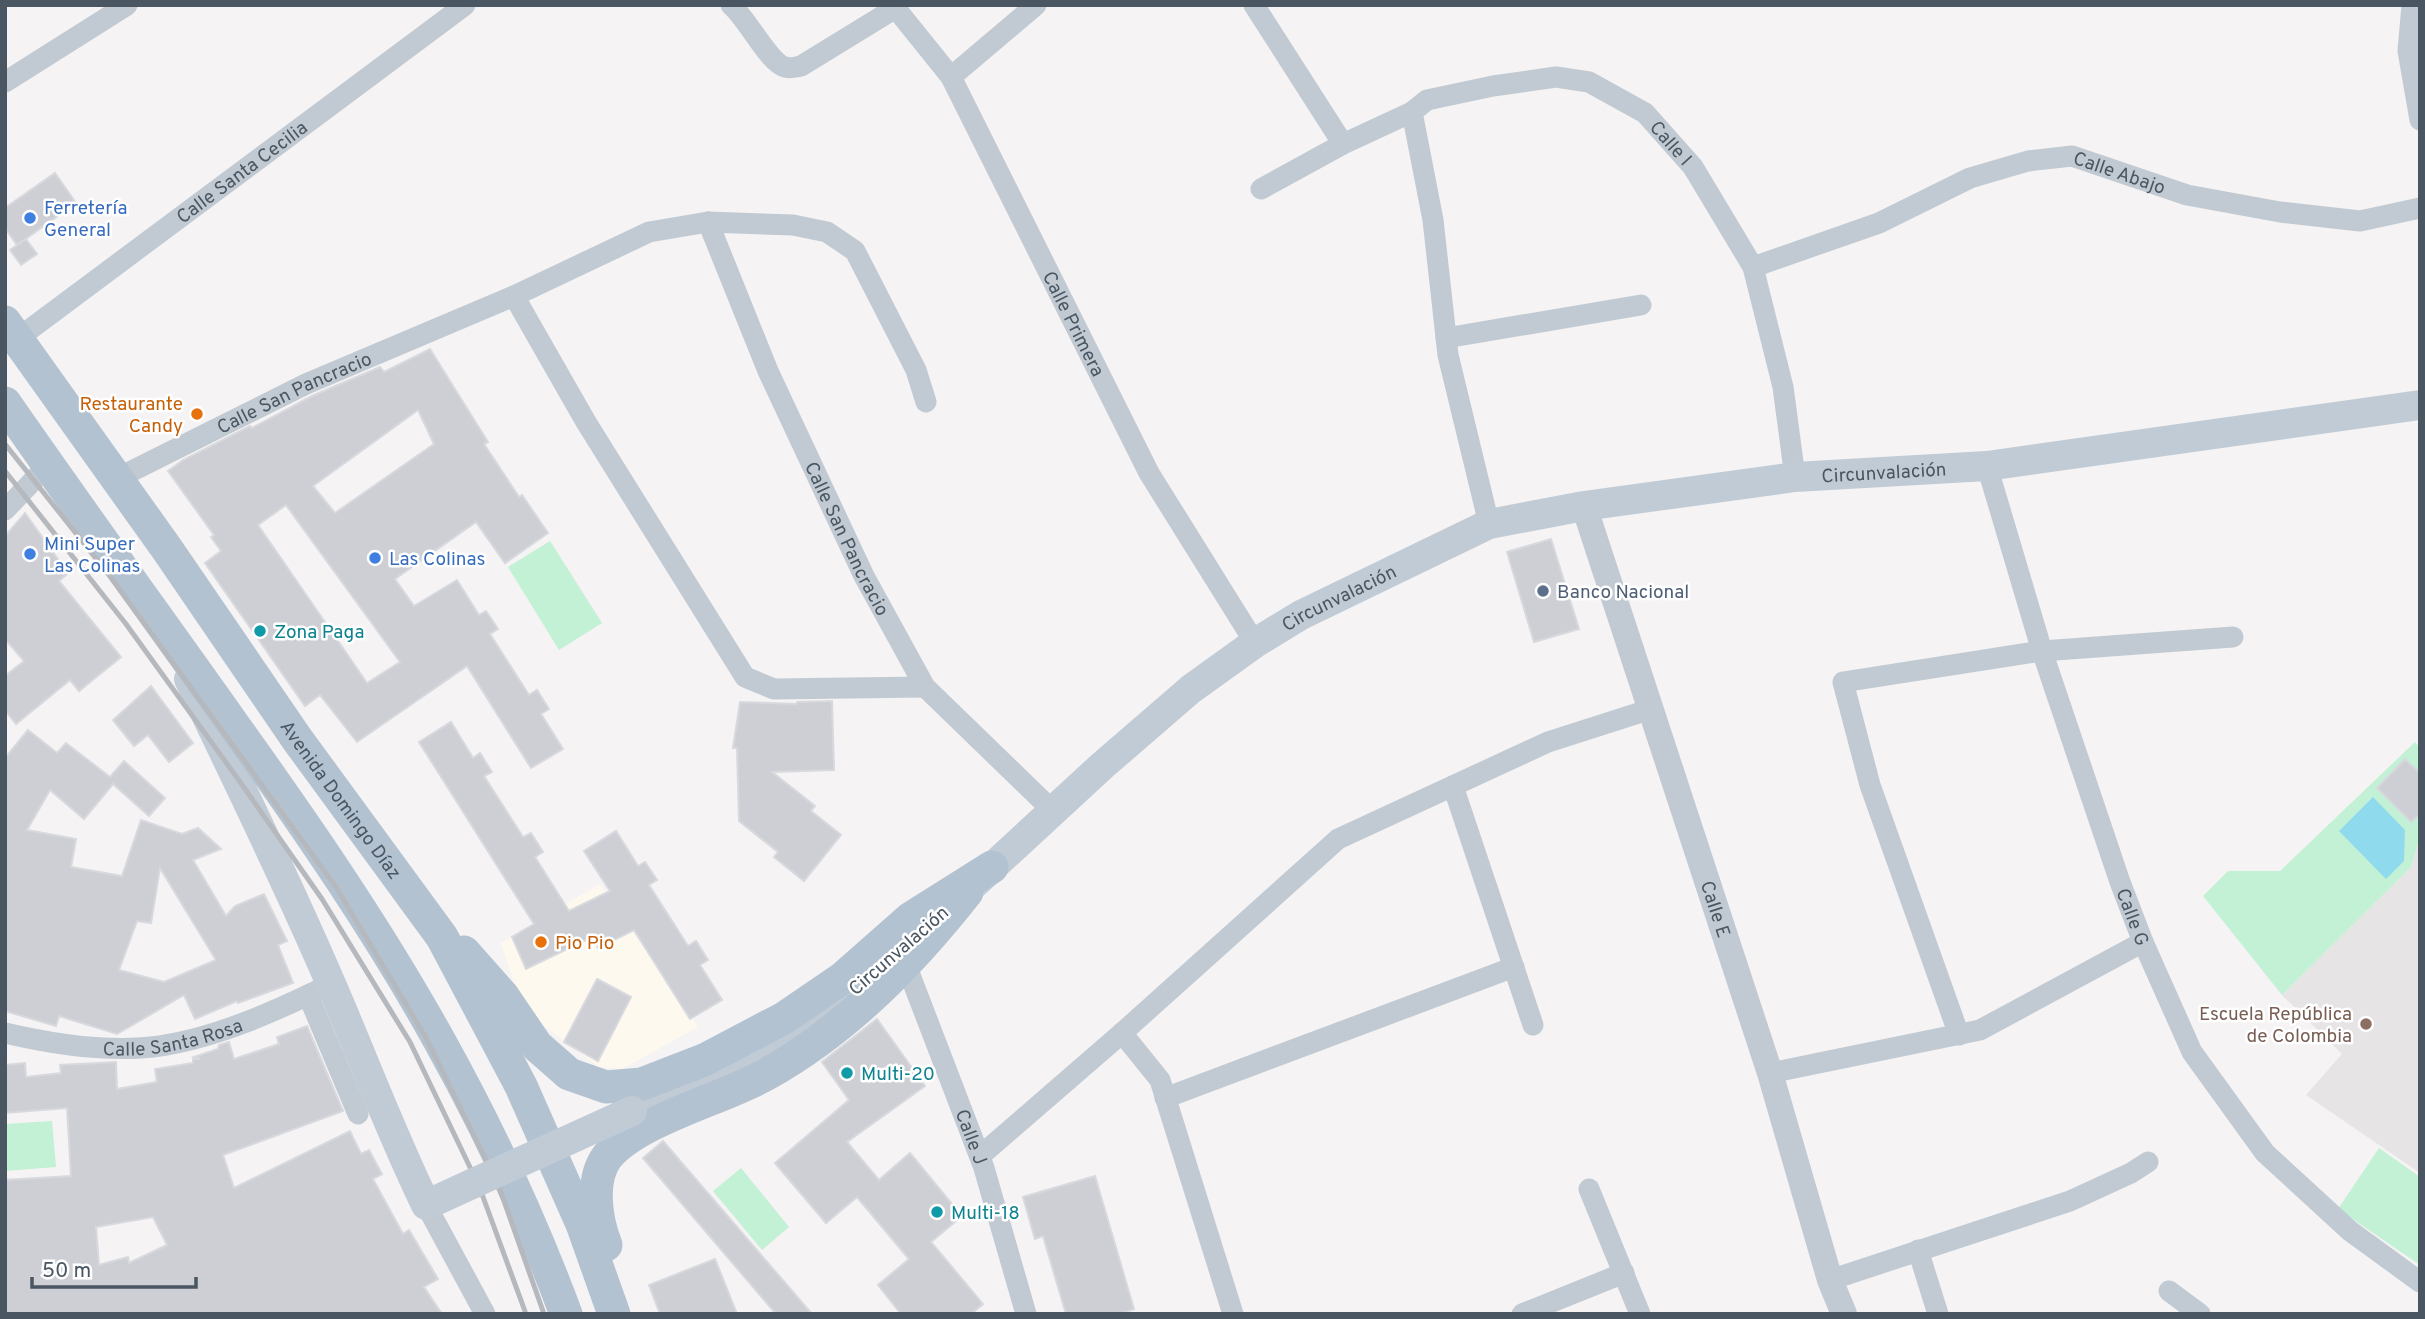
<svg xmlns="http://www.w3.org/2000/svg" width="2425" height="1319" font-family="Overpass,sans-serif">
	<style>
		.commercial { fill: #fdf9ef }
		.education { fill: #e6e4e5 }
		.green { fill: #c3f1d5 }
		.water { fill: #90daee }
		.building { fill: #cdcfd5; stroke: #d7d9de; stroke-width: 2; fill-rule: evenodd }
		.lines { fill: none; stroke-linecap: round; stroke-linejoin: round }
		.minor { stroke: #c1cad2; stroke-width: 21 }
		.tertiary { stroke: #c1cad2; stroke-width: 26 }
		.secondary { stroke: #c1cbd6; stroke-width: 30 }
		.primary { stroke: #b3c2d1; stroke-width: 33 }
		.rail { stroke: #b5b8bd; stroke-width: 5 }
		.secondary-bridge { stroke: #c1cbd6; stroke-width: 30 }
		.shop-dot { fill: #3f7fe0; stroke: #fff; stroke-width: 2.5 }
		.food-dot { fill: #e8710a; stroke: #fff; stroke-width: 2.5 }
		.service-dot { fill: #5c6f8a; stroke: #fff; stroke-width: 2.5 }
		.culture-dot { fill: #0f9aa8; stroke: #fff; stroke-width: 2.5 }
		.education-dot { fill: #8d6e63; stroke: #fff; stroke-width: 2.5 }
		.labels { text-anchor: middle; stroke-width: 5; stroke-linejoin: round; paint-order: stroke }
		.street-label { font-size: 19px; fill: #4a5661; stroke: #fff }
		.shop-label { font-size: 19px; fill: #366cbe; stroke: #fff; text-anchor: start }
		.food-label { font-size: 19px; fill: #c56008; stroke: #fff; text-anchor: end }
		.service-label { font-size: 19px; fill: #4e5e75; stroke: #fff; text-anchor: start }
		.culture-label { font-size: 19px; fill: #0d838f; stroke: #fff; text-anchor: start }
		.education-label { font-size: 19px; fill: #785e54; stroke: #fff; text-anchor: end }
	</style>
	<rect width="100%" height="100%" fill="#f5f3f3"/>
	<!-- commercial -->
	<polygon class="commercial" points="600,884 698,1027 622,1069 599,1067 537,1021 514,984 501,943"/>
	<!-- education -->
	<polygon class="education" points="2420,836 2420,1173 2306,1095 2342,1054 2282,995 2411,867"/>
	<!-- green -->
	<g class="green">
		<polygon points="550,541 602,623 559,650 508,567"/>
		<polygon points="2415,742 2420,748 2420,836 2411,867 2282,995 2203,896 2228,871 2280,871"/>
		<polygon points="52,1121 56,1167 5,1171 5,1124"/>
		<polygon points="2379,1148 2420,1177 2420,1265 2338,1209"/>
		<polygon points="741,1168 789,1227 762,1250 713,1191"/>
	</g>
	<!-- water -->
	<polygon class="water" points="2373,797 2405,830 2404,861 2386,879 2339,831"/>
	<!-- building -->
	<g class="building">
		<polygon points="55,173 76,203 17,245 5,228 5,208"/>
		<polygon points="26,239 37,254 21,265 10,250"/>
		<path d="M430 349 488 442 484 444 519 497 522 495 548 533 505 563 476 522 395 579 414 606 457 580 479 615 486 611 498 629 490 634 529 695 537 690 549 709 541 714 563 749 531 768 467 666 357 742 320 695 305 706 205 563 221 551 211 537 214 535 168 471 183 460 250 426 252 428 312 396 380 367 384 372ZM418 410 434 444 335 513 313 486ZM286 505 400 662 367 683 258 525Z"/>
		<polygon points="25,513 68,573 59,581 121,657 79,691 70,680 16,724 5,710 5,676 24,661 5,639 5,536"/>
		<polygon points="1551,539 1579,629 1534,642 1507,552"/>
		<polygon points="151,686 193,743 169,762 148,735 134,746 113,720"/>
		<polygon points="832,701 834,770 772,772 815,806 811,811 841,835 804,881 774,857 778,852 739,821 737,748 733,748 740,702 797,704 797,702"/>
		<polygon points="451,722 473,758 480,753 492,772 484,776 523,837 531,833 543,852 535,857 569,911 610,891 584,851 616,831 638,866 645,862 657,880 649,885 688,946 696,941 708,960 700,965 722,1000 690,1019 634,930 598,948 592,937 526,969 512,937 534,924 419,742"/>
		<path d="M28 730 57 753 66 743 110 777 124 761 165 798 149 816 113 784 84 819 50 790 27 830 76 839 71 867 122 876 141 820 182 834 198 828 221 849 193 860 226 916 235 906 264 894 287 941 278 945 293 983 238 1003 237 1001 195 1019 184 995 117 1034 59 1016 56 1026 5 1011V758ZM160 868 216 960 164 982 119 970 137 921 151 923Z"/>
		<polygon points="2405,759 2420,773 2420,814 2411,822 2377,788"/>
		<polygon points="597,979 631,997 598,1061 564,1042"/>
		<polygon points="877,1019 925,1086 847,1142 879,1180 910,1153 962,1216 931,1242 983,1304 971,1314 901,1314 878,1285 909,1259 857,1197 826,1223 775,1163 849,1100 822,1062"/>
		<path d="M307 1026 343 1111 223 1155 234 1188 350 1131 361 1154 369 1150 382 1174 373 1179 403 1234 409 1230 438 1279 424 1287 442 1314H5V1180L71 1176 67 1108 5 1113V1065L25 1063 26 1077 61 1073 60 1065 116 1062 117 1089 157 1082 155 1069 193 1063V1059H200L194 1057 218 1049 219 1045 229 1042 234 1059 279 1044 277 1037ZM153 1217 167 1245 129 1263 128 1257 99 1265 96 1227Z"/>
		<polygon points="663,1141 812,1314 776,1314 643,1158"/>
		<polygon points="1095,1176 1134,1309 1119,1314 1066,1314 1043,1236 1035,1239 1023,1197"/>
		<polygon points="715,1259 737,1314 660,1314 649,1285"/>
	</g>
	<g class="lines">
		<!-- minor -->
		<g class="minor">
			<path d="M731 5C747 18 769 63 785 67 789 69 796 67 801 66L894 9"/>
			<path id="s1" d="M893 5 951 77 1149 473 1255 643"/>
			<polyline points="1254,5 1343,144"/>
			<polyline points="2412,5 2408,51 2420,120"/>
			<polyline points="951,77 1036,5"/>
			<polyline points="5,82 127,5"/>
			<polyline points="1412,112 1433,220 1448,355 1489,524"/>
			<path id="s2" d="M1261 189 1343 144 1412 112 1427 100 1493 86 1556 77 1589 82 1645 113 1693 167 1753 267 1783 387 1795 477"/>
			<path id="s3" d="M708 222 768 371 864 576 925 687 1054 812"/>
			<path id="s4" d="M1753 267 1879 223 1970 178 2028 161 2072 156 2187 195 2280 212 2360 221 2420 208"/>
			<polyline points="514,296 586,422 745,677 774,689 925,687"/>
			<polyline points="1446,338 1641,305"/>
			<path id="s5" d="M17 339 465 5"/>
			<path id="s6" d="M1987 466 2042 651 2120 882 2143 942 2192 1052 2265 1153 2350 1231 2420 1282"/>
			<path id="s7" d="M116 479 306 384 514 296 649 232 708 222 793 225 827 232 855 251 916 370 926 402"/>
			<polyline points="5,510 48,465"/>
			<polyline points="1453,786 1533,1025"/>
			<path id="s8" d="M905 962 984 1168 1026 1314"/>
			<polyline points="308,995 358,1114"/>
			<path id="s9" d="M5 1033C52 1044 112 1053 160 1046 219 1037 278 1010 331 984"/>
			<polyline points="1122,1033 1160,1080 1233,1314"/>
			<polyline points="1959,1035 1870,785 1843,682 2042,651 2233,637"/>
			<polyline points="1770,1073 1980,1030 2143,942"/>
			<polyline points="1165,1098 1514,967"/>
			<polyline points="980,1156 1122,1033 1338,839 1548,742 1651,709"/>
			<polyline points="1589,1189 1640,1314"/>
			<polyline points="426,1205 485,1314"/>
			<polyline points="1918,1250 1938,1314"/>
			<polyline points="1830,1280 2070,1201 2131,1173 2148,1162"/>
			<polyline points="2169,1291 2200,1314"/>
			<polyline points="1522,1314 1624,1273"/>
		</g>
		<!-- tertiary -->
		<path class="tertiary" id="s10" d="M1584 506 1770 1073 1830 1280 1844 1314"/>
		<!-- secondary -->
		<g class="secondary">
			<path d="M189 679C237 780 287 881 331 984 363 1058 391 1133 426 1205L474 1183"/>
			<path id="s11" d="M974 884 1103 765 1191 689 1255 643 1301 615 1489 524 1584 506 1795 477 1987 466 2420 405"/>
			<polyline points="632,1111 755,1057 832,1006 868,977"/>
		</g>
		<!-- primary -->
		<g class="primary">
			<path id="s12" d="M5 322 167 549 297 739 442 937 521 1086 582 1224 614 1314"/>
			<path d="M5 403C80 511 157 617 233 724 306 826 378 930 439 1040 488 1128 531 1220 566 1314"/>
			<polyline points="464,952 503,996 537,1046 569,1074 606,1087 642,1084 704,1060 784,1018 844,977 911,918 992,867"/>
			<path d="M606 1245C596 1220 590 1180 607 1157 637 1120 723 1099 767 1074 847 1029 911 963 967 892"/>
		</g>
		<!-- rail -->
		<g class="rail">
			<polyline points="5,444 109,575 336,887 425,1036 498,1184 544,1314"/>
			<polyline points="5,471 126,624 238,779 322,899 410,1042 479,1186 526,1314"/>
		</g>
		<!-- secondary-bridge -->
		<polyline class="secondary-bridge" points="474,1183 632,1111"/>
	</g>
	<!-- markers -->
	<g class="shop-dot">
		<circle cx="30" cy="218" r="7"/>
		<circle cx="30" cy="554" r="7"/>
		<circle cx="375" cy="558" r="7"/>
	</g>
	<g class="food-dot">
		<circle cx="197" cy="414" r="7"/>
		<circle cx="541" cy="942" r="7"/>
	</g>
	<circle class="service-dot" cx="1543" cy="591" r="7"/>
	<g class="culture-dot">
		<circle cx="260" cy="631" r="7"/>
		<circle cx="847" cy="1073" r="7"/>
		<circle cx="937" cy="1212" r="7"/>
	</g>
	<circle class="education-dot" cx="2366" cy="1024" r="7"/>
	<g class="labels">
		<!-- street labels -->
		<g class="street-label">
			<text dy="7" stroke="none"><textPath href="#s2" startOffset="457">Calle I</textPath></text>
			<text dy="7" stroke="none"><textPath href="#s5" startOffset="280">Calle Santa Cecilia</textPath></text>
			<text dy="7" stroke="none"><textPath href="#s4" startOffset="390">Calle Abajo</textPath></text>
			<text dy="7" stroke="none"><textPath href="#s1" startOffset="368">Calle Primera</textPath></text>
			<text dy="7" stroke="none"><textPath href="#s7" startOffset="198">Calle San Pancracio</textPath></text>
			<text dy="7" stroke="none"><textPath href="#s11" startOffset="1032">Circunvalación</textPath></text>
			<text dy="7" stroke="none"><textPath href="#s3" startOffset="346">Calle San Pancracio</textPath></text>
			<text dy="7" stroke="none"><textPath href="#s11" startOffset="466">Circunvalación</textPath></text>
			<text dy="7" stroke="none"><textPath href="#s12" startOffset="584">Avenida Domingo Díaz</textPath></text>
			<text dy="7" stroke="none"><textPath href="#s10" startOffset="424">Calle E</textPath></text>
			<text dy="7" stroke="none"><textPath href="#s6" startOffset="474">Calle G</textPath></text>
			<text transform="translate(898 950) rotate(-41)" y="7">Circunvalación</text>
			<text dy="7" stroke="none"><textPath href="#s9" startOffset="170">Calle Santa Rosa</textPath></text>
			<text dy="7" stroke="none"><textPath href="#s8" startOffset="187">Calle J</textPath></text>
		</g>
		<!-- shop labels -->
		<g class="shop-label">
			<text x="44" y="214">Ferretería<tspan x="44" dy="22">General</tspan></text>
			<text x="44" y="550">Mini Super<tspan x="44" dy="22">Las Colinas</tspan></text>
			<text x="389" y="565">Las Colinas</text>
		</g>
		<!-- food labels -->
		<g class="food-label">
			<text x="183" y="410">Restaurante<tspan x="183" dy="22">Candy</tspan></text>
			<text x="555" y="949" text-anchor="start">Pio Pio</text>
		</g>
		<!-- service labels -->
		<g class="service-label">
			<text x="1557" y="598">Banco Nacional</text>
		</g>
		<!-- culture labels -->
		<g class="culture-label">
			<text x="274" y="638">Zona Paga</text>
			<text x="861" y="1080">Multi-20</text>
			<text x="951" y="1219">Multi-18</text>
		</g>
		<!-- education labels -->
		<g class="education-label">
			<text x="2352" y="1020">Escuela República<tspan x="2352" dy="22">de Colombia</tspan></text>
		</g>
	</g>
	<!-- border -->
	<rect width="2425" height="1319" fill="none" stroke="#4a5661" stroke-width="14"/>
	<!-- scale -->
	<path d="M32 1277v10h164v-10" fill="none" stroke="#4a5661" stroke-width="3.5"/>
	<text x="42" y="1277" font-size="21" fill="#4a5661" stroke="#ffffff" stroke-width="5" paint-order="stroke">50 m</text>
</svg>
